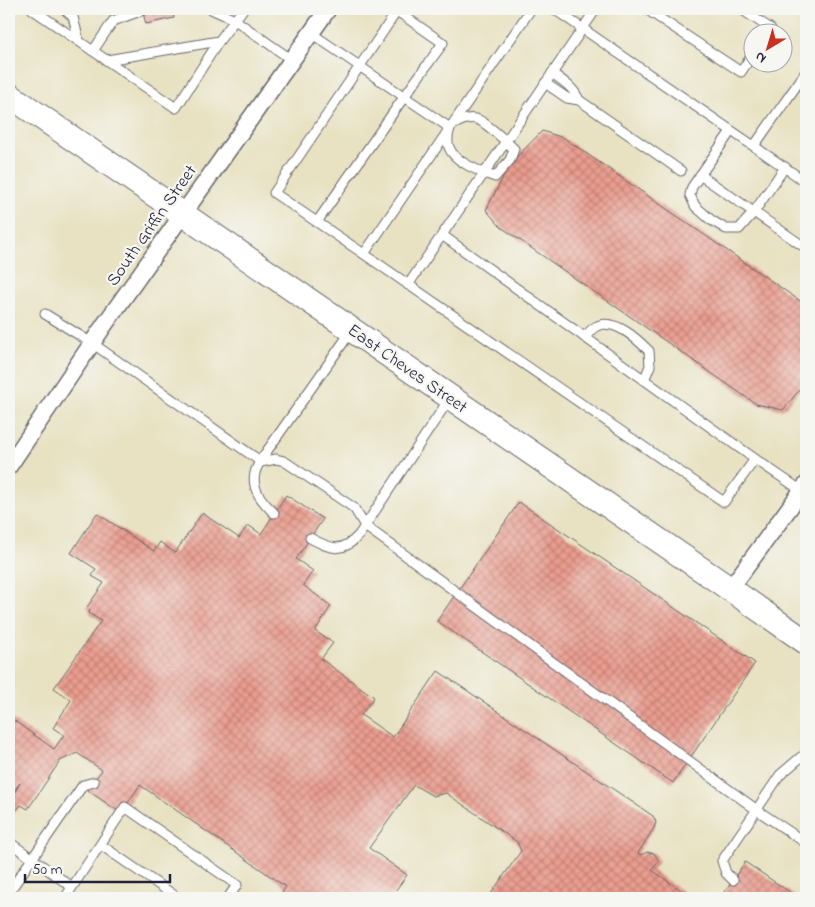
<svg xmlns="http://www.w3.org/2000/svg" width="815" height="907" font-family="'Indie Flower',sans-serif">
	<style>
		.building { fill: url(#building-cross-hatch) }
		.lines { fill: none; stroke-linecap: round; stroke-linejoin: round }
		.lane-casing { stroke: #67656a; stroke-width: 11 }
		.street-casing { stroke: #67656a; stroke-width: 19 }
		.secondary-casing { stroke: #67656a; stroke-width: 26 }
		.lane { stroke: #fff; stroke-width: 9 }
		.street { stroke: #fff; stroke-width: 16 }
		.secondary { stroke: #fff; stroke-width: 24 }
		.labels { text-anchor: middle; stroke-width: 4.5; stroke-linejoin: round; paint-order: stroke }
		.street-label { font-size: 18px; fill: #22223b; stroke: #f6f6f2 }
	</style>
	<defs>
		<pattern id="building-cross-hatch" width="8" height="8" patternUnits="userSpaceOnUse" patternTransform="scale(1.25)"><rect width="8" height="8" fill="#eb9d8f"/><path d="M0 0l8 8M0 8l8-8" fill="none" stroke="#be8076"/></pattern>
	</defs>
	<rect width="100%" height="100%" fill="#f6f6f2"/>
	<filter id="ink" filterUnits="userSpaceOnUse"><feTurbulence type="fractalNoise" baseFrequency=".02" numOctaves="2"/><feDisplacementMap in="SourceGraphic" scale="10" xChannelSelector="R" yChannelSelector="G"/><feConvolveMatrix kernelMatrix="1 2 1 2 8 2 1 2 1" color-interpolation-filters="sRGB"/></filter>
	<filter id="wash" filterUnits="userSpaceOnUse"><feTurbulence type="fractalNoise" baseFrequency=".0096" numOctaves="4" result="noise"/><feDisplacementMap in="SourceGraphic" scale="20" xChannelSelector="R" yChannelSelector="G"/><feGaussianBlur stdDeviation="1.12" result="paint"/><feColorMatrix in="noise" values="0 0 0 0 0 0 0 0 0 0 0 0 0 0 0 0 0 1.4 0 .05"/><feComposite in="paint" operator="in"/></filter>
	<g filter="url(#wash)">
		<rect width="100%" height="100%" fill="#e8e2c2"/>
		<g id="blocks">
			<!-- building -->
			<g class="building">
				<polygon points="142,9 172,9 174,18 146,24"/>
				<polygon points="542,131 564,138 806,305 806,382 783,410 756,404 501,227 486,210 510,164"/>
				<polygon points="286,495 323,519 296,559 313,571 303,585 331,606 315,631 333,643 321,659 374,697 361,715 393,737 438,671 653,816 656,822 654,828 638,853 641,855 647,852 654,853 659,861 652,870 692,898 488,898 521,851 517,842 446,793 433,796 414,785 369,848 407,875 390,898 278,898 286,887 140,785 121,813 87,790 102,770 77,753 60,761 28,809 21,805 14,813 9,809 9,802 20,783 9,797 9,717 54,749 64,735 53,728 71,700 54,688 101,621 89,613 90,610 87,607 104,583 92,576 96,569 71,553 97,513 154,551 160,542 175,553 202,513 239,538 248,525 261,534"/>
				<polygon points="519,502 755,663 673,783 437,621"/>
				<polygon points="745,862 794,895 792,898 726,898 722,896"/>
			</g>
		</g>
	</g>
	<g filter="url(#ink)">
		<use href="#blocks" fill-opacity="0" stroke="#67656a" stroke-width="1"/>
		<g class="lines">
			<defs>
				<g id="lane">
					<polyline points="32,9 176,108 219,41 235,20 292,60"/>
					<polyline points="64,9 73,17 79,41"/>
					<polyline points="211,9 235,20 243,9"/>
					<polyline points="531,9 364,254 724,502 755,459 802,491"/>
					<polyline points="554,9 806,182"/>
					<polyline points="596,9 442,235 755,459"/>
					<polyline points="646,9 741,72 752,55"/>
					<polyline points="741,9 771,29 768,32"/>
					<path d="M311 33 450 128C448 134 447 141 449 147 453 161 482 173 495 177L510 160 514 149C507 142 483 120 476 119 467 117 460 121 453 125"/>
					<polyline points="93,51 113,21 143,10"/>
					<polyline points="107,60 219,41"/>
					<path d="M552 73C563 81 574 88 579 100"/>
					<polyline points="545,83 567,98 579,100 681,171"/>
					<polyline points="731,131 692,187 690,195 695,206 711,220 726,229 739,229 754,212 785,167"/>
					<polyline points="754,146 806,72"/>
					<polyline points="700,175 806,248"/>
					<polyline points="317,222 404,97 443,43 397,11 274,193 364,254"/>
					<polyline points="408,285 442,235"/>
					<polyline points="45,314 92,343 260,461 261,462 276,459 284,461 354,508 365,526 757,810 806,843"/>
					<path d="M584 337C588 334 592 328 597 326 615 318 637 339 649 351L650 366 644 380"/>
					<path d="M274 513C263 502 251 490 255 473 256 469 258 465 260 461L352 330"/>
					<path d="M310 538C331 549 342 554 359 535L450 398"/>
					<polyline points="9,842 72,887"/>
					<polyline points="101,845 178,898"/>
					<polyline points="733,880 726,873 722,861 780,775 801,757 806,755"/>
					<polyline points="9,892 83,785 94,782"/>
					<polyline points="65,898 125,807 237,885 228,898"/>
				</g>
				<g id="street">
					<polyline points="9,466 105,324 328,9"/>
					<polyline points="730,589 806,485"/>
				</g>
				<polyline id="secondary" points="9,95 730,589 806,642"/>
			</defs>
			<!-- lane casing -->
			<use href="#lane" class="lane-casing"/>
			<!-- street casing -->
			<use href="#street" class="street-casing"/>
			<!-- secondary casing -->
			<use href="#secondary" class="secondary-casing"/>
			<!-- lane -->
			<use href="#lane" class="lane"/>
			<!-- street -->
			<use href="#street" class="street"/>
			<!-- secondary -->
			<use href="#secondary" class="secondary"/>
		</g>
	</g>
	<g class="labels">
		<!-- street labels -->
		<g class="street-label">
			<text transform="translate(151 225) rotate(-55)" y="6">South Griffin Street</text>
			<text transform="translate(408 368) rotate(35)" y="6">East Cheves Street</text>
		</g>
	</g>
	<!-- margin -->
	<rect width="815" height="907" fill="none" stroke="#f6f6f2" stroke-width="30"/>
	<!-- north arrow -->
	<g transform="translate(768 48) rotate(218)"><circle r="24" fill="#f6f6f2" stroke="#a1a1a9"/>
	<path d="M0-4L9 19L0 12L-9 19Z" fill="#c8321e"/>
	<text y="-8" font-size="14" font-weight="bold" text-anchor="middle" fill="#22223b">N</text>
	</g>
	<!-- scale -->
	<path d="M25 874v8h145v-8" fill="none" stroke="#22223b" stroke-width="2.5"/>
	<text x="32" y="874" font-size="15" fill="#22223b" stroke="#f6f6f2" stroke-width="4" paint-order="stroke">50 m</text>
</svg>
